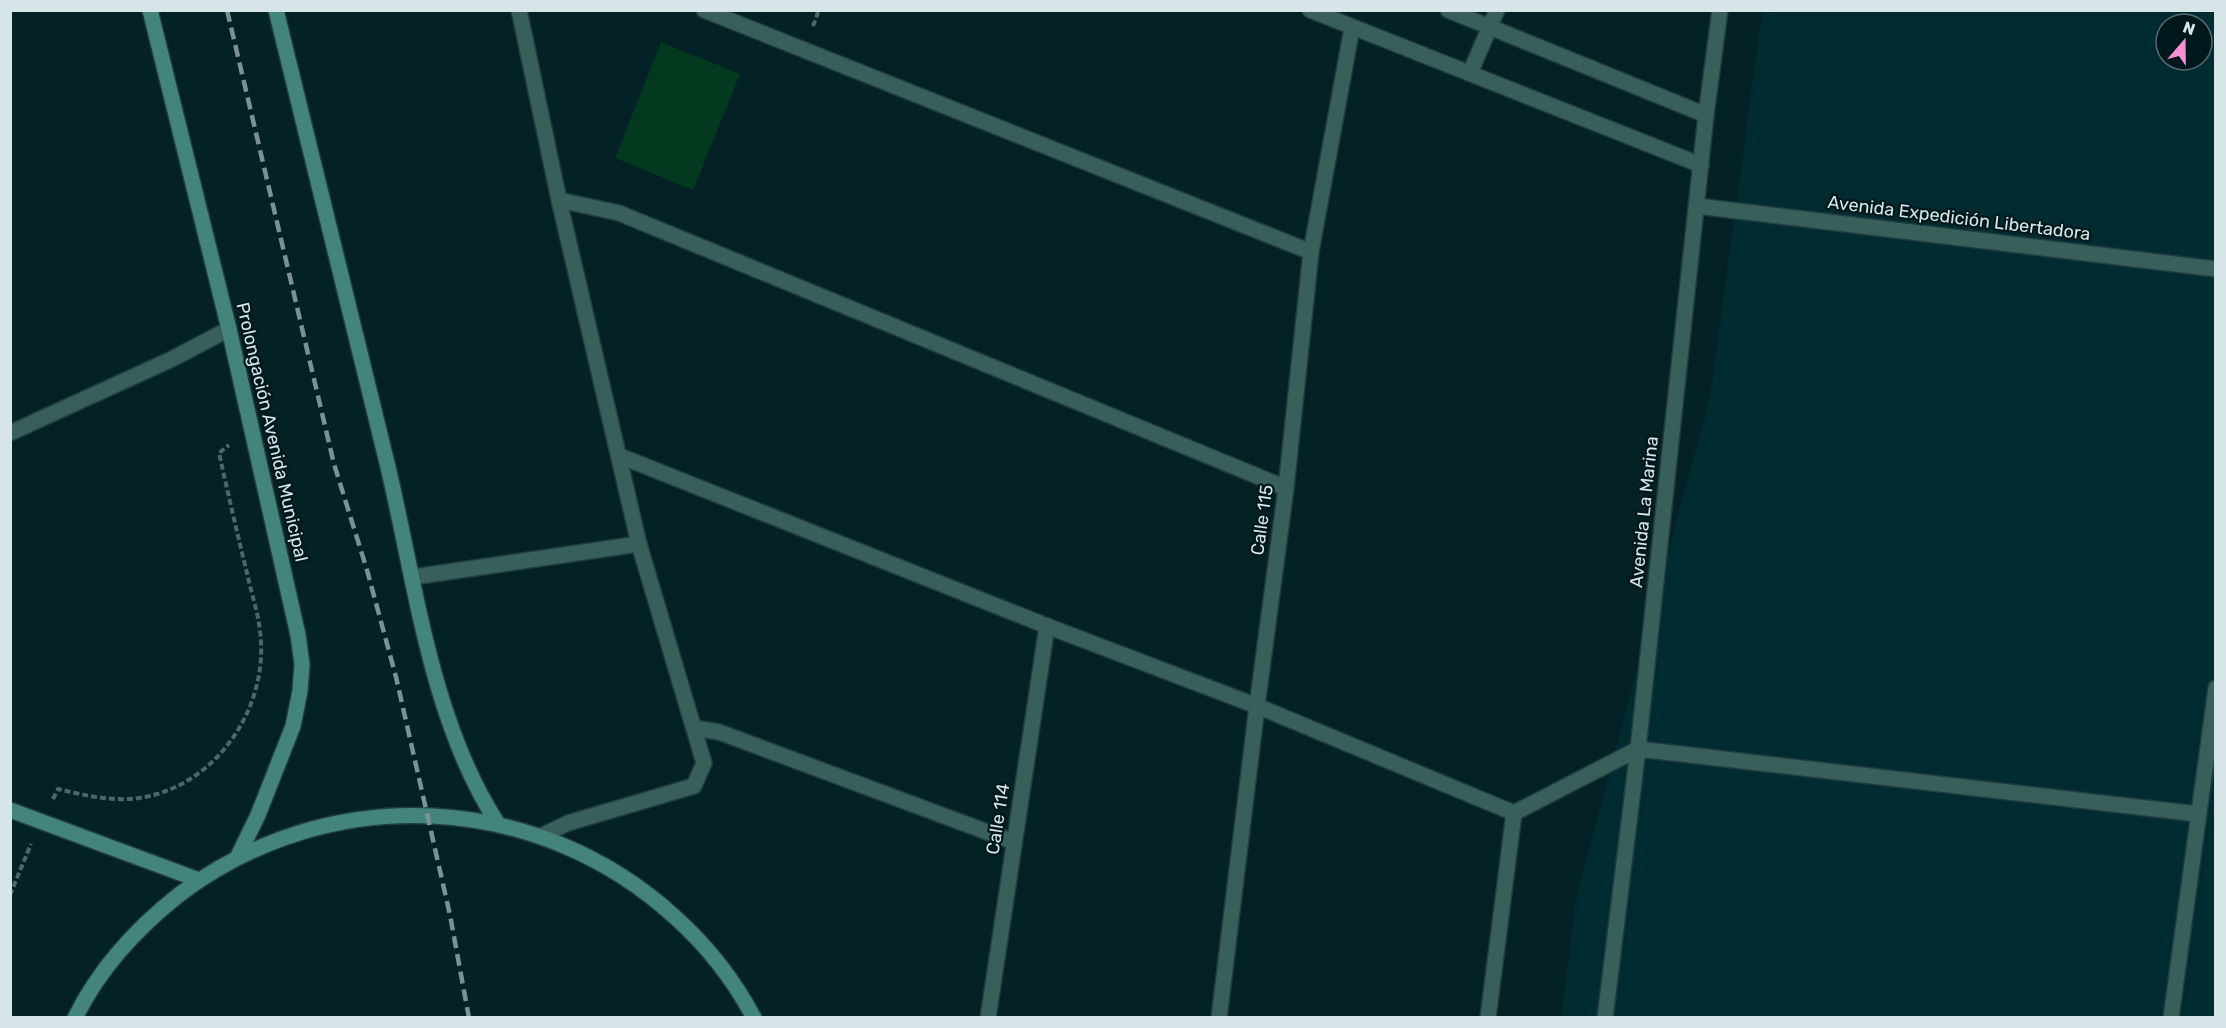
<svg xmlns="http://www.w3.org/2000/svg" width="2226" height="1028" font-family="Rubik,sans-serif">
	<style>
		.built { fill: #002b31; fill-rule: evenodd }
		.green { fill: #03391e }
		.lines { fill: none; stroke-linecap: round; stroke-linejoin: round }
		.minor-casing { stroke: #213c40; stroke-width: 18 }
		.tertiary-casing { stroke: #213c40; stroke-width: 18 }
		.secondary-casing { stroke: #213c40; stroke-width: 18 }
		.path { stroke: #4e666a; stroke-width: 4; stroke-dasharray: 6 3; stroke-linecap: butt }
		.minor { stroke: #385f59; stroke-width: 15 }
		.tertiary { stroke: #385f59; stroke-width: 15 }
		.secondary { stroke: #43857b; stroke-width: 15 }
		.rail { stroke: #7c9195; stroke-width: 4.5; stroke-dasharray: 12 6; stroke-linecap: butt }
		.labels { text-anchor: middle; stroke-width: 4.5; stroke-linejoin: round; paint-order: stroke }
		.street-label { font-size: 18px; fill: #d5e5e8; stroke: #00181c }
	</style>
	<rect width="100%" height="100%" fill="#042125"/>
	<!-- built -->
	<path class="built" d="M1762 11H2215V1017L1561 1018 1576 898 1710 396ZM2166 24H2202V60H2166Z"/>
	<!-- green -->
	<polygon class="green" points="661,42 740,74 693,190 615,158"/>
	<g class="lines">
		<defs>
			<g id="minor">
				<polyline points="519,10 559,200 639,544 704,763 694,786 568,823 541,836"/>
				<polyline points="704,10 1311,252"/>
				<polyline points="1470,73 1497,10"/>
				<polyline points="559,200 619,213 1286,488"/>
				<polyline points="1697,206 2216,269"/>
				<polyline points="10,433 172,359 229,329"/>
				<polyline points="620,456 1047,626 1257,706 1514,813 1638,749 2198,814"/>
				<polyline points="413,577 639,544"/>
				<polyline points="694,728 719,732 1014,842"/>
				<polyline points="988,1018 1047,626"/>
				<polyline points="1219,1018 1257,706 1286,488 1311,252 1352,28"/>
				<polyline points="1488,1018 1514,813"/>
				<polyline points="1605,1018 1638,749 1706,115 1720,10"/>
				<polyline points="2171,1018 2216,688"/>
			</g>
			<g id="tertiary">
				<polyline points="1310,10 1701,165"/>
				<polyline points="1448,10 1706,115"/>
			</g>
			<g id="secondary">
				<polyline points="150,10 229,329 298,635 302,664 300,691 293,726 258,815 237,858"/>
				<path d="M276 10C313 163 352 315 388 467 416 585 431 721 498 824"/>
				<polyline points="10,810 199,880"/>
				<path d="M75 1018C99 969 138 927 180 894 330 781 538 791 676 918 707 946 734 980 754 1018"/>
			</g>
		</defs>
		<!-- minor casing -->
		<use href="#minor" class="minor-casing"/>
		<!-- tertiary casing -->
		<use href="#tertiary" class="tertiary-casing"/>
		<!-- secondary casing -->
		<use href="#secondary" class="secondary-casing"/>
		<!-- path -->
		<g class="path">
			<polyline points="813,26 819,10"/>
			<path d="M53 799 58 789C84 795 111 802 139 798 216 787 270 707 260 631 258 612 251 592 247 573 237 533 228 493 219 453L229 445"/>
			<polyline points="10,895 31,844"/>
		</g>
		<!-- minor -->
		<use href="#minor" class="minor"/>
		<!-- tertiary -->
		<use href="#tertiary" class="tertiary"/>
		<!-- secondary -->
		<use href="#secondary" class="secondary"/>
		<!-- rail -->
		<polyline class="rail" points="227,10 334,464 367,570 396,677 450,915 469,1018"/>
	</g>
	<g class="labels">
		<!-- street labels -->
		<g class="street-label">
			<text transform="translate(1959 218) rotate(7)" y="6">Avenida Expedición Libertadora</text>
			<text transform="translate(272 432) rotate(77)" y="6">Prolongación Avenida Municipal</text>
			<text transform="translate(1644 512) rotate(-84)" y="6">Avenida La Marina</text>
			<text transform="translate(1262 520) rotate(-82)" y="6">Calle 115</text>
			<text transform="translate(998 819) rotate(-81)" y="6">Calle 114</text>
		</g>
	</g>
	<!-- border -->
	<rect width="2226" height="1028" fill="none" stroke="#d5e5e8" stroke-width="24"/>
	<!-- north arrow -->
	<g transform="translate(2184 42) rotate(20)"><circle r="28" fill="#00181c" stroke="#556a6e" stroke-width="1.5"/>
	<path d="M0-4.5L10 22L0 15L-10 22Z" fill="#f591d2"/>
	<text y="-9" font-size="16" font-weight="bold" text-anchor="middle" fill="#d5e5e8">N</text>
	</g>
</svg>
